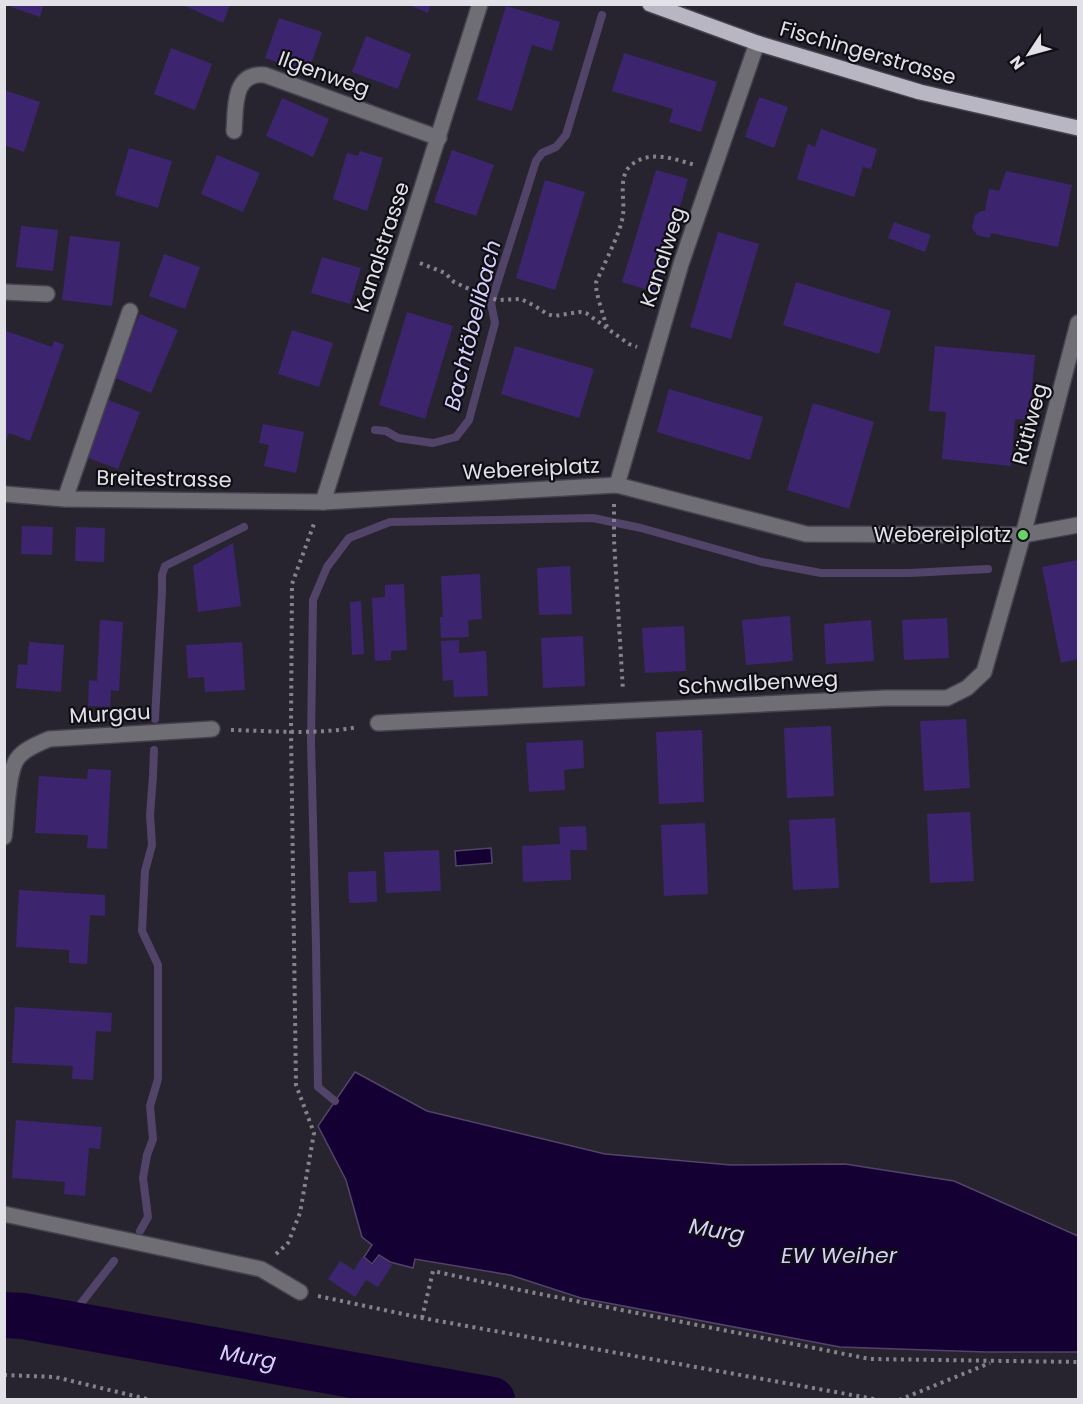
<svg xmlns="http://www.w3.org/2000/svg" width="1083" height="1404" font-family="Poppins,sans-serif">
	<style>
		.water { fill: #140033; stroke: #524469; stroke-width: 1.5 }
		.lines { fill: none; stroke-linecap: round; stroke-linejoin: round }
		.stream { stroke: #524469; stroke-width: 8 }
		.river { stroke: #140033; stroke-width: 46 }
		.building { fill: #3c256e }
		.minor-casing { stroke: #45424d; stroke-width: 18 }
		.major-casing { stroke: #45424d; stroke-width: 18 }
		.path { stroke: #84828b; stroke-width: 4; stroke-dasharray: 3 4.5; stroke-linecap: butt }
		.minor { stroke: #6f6e74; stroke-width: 15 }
		.major { stroke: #b8b6c2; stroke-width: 15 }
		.poi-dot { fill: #66d466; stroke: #0f0e14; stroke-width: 2 }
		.labels { text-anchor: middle; stroke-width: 4.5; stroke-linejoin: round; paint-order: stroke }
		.street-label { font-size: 21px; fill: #e2e1e8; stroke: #0f0e14 }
		.poi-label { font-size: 21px; fill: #e2e1e8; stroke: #0f0e14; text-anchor: end }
		.water-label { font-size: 22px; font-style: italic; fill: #d7cffb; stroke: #0f0e14 }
	</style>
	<rect width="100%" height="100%" fill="#272430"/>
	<!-- water -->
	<g class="water">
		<polygon points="491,848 492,863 456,866 455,851"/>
		<polygon points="355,1072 427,1111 605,1154 731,1165 845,1164 954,1181 1078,1236 1078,1352 985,1352 840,1347 581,1298 510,1275 415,1259 413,1268 390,1262 379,1255 372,1264 364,1257 372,1245 362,1237 346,1180 318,1126"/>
	</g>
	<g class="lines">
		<!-- stream -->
		<g class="stream">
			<polyline points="375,430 386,431 398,438 433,443 456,437 469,420 495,323 491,303 536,161 542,153 556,147 566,135 602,15"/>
			<polyline points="155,719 162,592 162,575 165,566 244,527"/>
			<polyline points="335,1101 318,1087 316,945 311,741 313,600 327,567 349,538 390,522 593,518 641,528 762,562 821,573 910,573 988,569"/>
			<polyline points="140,1231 148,1217 143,1178 147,1155 153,1139 150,1106 158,1079 158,965 142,931 145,871 152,845 150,815 153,776 154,750"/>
			<polyline points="65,1324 114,1261"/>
		</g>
		<!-- river -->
		<path class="river" id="s1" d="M4 1315 23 1316 492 1400"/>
	</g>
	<!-- building -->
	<g class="building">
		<polygon points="12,4 44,4 40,17 11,7"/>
		<polygon points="185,4 230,4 223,23 185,6"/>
		<polygon points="407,4 431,4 428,13"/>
		<polygon points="506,6 560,22 552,51 532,45 512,111 477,100"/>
		<polygon points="279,18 322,32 308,73 265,58"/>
		<polygon points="366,36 411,54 398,89 352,72"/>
		<polygon points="171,48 212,64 195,110 154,94"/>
		<polygon points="624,53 717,82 701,132 669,122 673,109 612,91"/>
		<polygon points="4,90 40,102 24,152 4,145"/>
		<polygon points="759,97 788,107 774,148 745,137"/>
		<polygon points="282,98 329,119 313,157 266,136"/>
		<polygon points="821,129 877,149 871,169 863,167 854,197 797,179 808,144 815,147"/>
		<polygon points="129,148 172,161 158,208 115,195"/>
		<polygon points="452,150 494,165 476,216 434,202"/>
		<polygon points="360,151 383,158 367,211 333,199 347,153 358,156"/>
		<polygon points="217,155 260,173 243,212 201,194"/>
		<polygon points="656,170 688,179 655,292 622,282"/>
		<polygon points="1006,171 1072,185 1058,247 991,233 990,238 977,235 972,228 975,215 981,211 985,211 989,189 999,191"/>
		<polygon points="545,180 585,192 555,290 516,278"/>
		<polygon points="894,222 931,235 925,252 888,238"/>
		<polygon points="21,226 58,230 53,271 16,267"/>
		<polygon points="718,232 759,244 731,339 690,327"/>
		<polygon points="70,236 120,242 112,306 62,300"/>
		<polygon points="164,254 200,267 185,309 149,296"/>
		<polygon points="322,257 361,268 350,304 311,293"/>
		<polygon points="796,282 891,311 879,354 783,325"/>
		<polygon points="407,312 453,326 425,419 379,405"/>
		<polygon points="140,314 178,330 151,393 113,377"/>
		<polygon points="292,330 333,343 319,387 278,374"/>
		<polygon points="6,331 52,347 54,341 64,345 30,441 9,433 5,444 4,333"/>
		<polygon points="515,346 594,369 579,418 501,394"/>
		<polygon points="935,346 1035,355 1029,420 1015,419 1011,466 942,459 946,412 929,411"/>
		<polygon points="669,389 763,417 750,460 657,432"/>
		<polygon points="108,400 140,412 118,469 86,457"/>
		<polygon points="813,403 874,422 849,509 787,490"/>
		<polygon points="263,424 304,432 296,473 264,466 269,445 259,443"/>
		<polygon points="22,526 53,527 52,555 21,554"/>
		<polygon points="76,527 105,528 104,562 75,561"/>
		<polygon points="233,543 241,606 198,612 193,566"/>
		<polygon points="1078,560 1078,659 1061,663 1042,567"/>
		<polygon points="570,566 572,614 539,615 537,568"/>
		<polygon points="480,574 482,619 468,620 469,637 441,638 440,617 443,617 441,576"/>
		<polygon points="404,584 407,650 391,651 391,660 375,661 372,598 385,597 385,585"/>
		<polygon points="361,601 364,654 352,655 350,602"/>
		<polygon points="790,616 793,661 746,665 742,620"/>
		<polygon points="947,618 949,658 904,660 902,620"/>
		<polygon points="100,620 123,622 119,691 111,690 110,707 88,706 89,680 97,681"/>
		<polygon points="871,620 874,661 826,664 824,624"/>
		<polygon points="684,626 686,671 645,673 642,628"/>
		<polygon points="583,636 585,686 543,688 541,638"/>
		<polygon points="459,640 459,653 486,651 488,696 454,697 453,680 443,681 441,641"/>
		<polygon points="29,642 64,645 61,692 16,688 18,664 27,665"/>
		<polygon points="242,642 245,690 205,692 204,677 188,678 186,645"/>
		<polygon points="966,719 970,788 924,791 920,721"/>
		<polygon points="831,726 834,796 787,798 784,728"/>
		<polygon points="702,730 704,802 659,804 656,732"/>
		<polygon points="583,740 584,768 564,770 565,790 529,792 526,743"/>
		<polygon points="88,769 111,770 107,849 87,848 88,835 35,833 39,776 87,779"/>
		<polygon points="970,812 974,881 930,883 927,814"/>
		<polygon points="835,818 839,888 793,890 789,820"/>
		<polygon points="705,823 708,894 664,896 661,825"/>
		<polygon points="586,826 587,850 570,850 571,880 523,882 522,846 560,844 559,827"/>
		<polygon points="439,850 441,891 386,893 384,852"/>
		<polygon points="376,871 377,902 349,903 348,872"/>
		<polygon points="19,890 105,895 105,916 90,915 87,964 69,963 69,950 16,947"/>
		<polygon points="15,1007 112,1013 111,1032 96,1031 93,1080 72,1079 73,1066 12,1063"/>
		<polygon points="16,1120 102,1127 100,1149 89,1148 85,1196 64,1194 65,1182 12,1178"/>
		<polygon points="379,1256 392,1265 378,1287 366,1280 355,1297 328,1279 340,1261 354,1270 362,1257 373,1265"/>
	</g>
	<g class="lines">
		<defs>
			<g id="minor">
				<path d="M234 131C236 108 232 72 265 75L439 138"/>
				<polyline points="4,292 47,294"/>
				<polyline points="617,485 681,264 757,43"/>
				<polyline points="4,494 65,499 323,502 617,485 806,534 1023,535 1078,525"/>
				<polyline points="65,499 130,311"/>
				<polyline points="323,502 480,4"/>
				<polyline points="378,723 886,698 947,698 967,688 984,672 1023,535 1078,323"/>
				<path d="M4 837C7 818 7 774 17 759 24 749 38 744 49 739L212 729"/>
				<polyline points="4,1214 261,1269 300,1292"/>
			</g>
			<polyline id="major" points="650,4 757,43 920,92 1078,128"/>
		</defs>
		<!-- minor casing -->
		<use href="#minor" class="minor-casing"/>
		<!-- major casing -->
		<use href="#major" class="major-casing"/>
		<!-- path -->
		<g class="path">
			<polyline points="420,263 445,273 454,282 487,297 498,300 521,299 535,306 547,314 554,316 579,312 586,313 629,344 637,347"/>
			<path d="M607 327C604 318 595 291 596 283 597 279 600 274 602 270 608 255 621 231 623 215 625 200 618 178 630 166 649 149 674 159 695 165"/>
			<polyline points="614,504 614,540 623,691"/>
			<path d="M231 730C273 731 317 735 358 727"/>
			<polyline points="276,1254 288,1243 300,1213 314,1133 296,1085 291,731 292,584 315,521"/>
			<polyline points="318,1296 422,1318 880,1400"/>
			<polyline points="422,1318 433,1271 515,1289 870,1359 1078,1362"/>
			<polyline points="4,1375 55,1377 151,1400"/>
			<polyline points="899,1400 990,1363"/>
		</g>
		<!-- minor -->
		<use href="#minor" class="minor"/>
		<!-- major -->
		<use href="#major" class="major"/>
	</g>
	<!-- markers -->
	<circle class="poi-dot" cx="1023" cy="535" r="6"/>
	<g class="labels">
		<!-- street labels -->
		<g class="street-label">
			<text transform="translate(868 53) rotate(16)" y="7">Fischingerstrasse</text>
			<text transform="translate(324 74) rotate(20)" y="7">Ilgenweg</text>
			<text transform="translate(382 247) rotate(-72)" y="7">Kanalstrasse</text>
			<text transform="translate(663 257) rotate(-72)" y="7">Kanalweg</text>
			<text transform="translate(1030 424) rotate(-75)" y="7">Rütiweg</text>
			<text transform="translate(531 469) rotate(-3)" y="7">Webereiplatz</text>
			<text transform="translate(164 479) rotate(1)" y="7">Breitestrasse</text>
			<text transform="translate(758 683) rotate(-3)" y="7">Schwalbenweg</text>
			<text transform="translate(110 714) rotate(-3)" y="7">Murgau</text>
		</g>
		<!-- poi labels -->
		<g class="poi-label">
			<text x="1011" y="542">Webereiplatz</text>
		</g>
		<!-- water labels -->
		<g class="water-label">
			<text transform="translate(472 325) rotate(-76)" y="8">Bachtöbelibach</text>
			<text transform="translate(717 1230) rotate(10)" y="8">Murg</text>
			<text x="839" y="1263">EW Weiher</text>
			<text dy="8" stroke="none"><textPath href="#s1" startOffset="248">Murg</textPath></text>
		</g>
	</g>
	<!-- border -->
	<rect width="1083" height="1404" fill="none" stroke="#e2e1e8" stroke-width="12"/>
	<!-- north arrow -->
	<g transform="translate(1029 54) rotate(234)" stroke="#0f0e14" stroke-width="4.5" paint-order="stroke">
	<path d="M0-4.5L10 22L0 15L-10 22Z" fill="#e2e1e8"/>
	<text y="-9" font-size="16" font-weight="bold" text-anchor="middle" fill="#e2e1e8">N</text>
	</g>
</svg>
